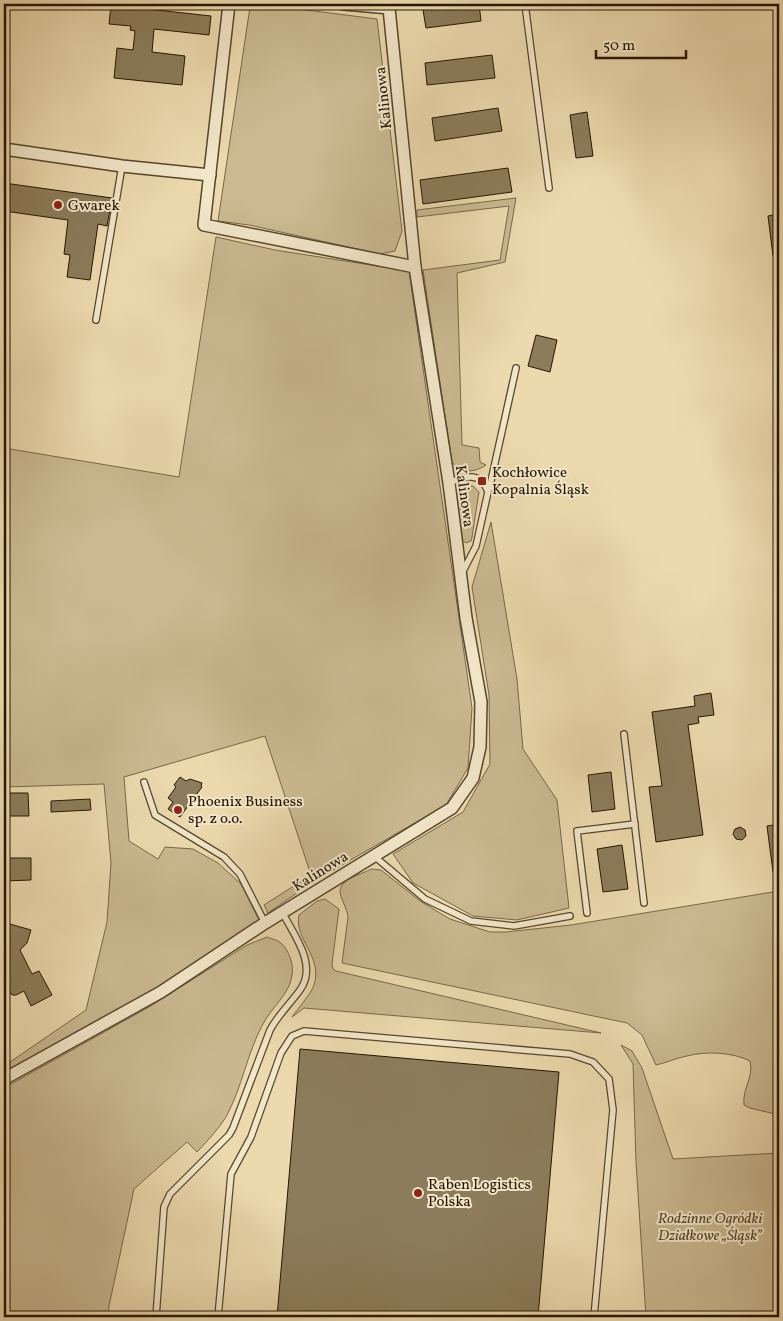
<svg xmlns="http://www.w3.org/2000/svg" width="783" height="1321" font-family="Vollkorn,serif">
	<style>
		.green { fill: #cab991; stroke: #77684a }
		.building { fill: #8c7c5b; stroke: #241602 }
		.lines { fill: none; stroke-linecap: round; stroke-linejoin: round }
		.lane-casing { stroke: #56472d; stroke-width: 8 }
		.street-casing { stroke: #56472d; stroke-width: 14 }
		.lane { stroke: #f3e7ca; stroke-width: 5.5 }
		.street { stroke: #f3e7ca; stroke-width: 11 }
		.poi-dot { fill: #8f2418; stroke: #f3e7ca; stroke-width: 2 }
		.labels { text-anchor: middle; stroke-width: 4; stroke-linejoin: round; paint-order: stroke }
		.street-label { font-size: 15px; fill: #241602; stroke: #f3e7ca }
		.poi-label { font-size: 15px; fill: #241602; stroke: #f3e7ca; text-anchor: start }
		.park-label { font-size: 15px; font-style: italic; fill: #56472d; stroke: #f3e7ca }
	</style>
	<rect width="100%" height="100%" fill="#ecdaae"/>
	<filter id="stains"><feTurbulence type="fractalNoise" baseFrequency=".004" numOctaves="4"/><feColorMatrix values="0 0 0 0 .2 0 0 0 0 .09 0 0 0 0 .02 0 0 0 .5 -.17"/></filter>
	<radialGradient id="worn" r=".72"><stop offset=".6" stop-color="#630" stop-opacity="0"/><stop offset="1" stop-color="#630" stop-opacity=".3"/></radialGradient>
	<!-- green -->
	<g class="green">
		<polygon points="259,4 377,19 402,231 395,251 380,254 249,225 218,221 250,7"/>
		<path d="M516 198 505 262 457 273 462 445 479 448 480 462 486 465C477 471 470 472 459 470L452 462 423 270 500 260 509 206 417 217V210Z"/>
		<polygon points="216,237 275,250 409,271 472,708 468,768 446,805 314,881 268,913 264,905 311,875 265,736 124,777 129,841 158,859 165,847 193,849 218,863 241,884 259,920 159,989 4,1074 4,1068 10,1068 10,1062 86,1010 107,922 111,863 104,784 4,787 4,448 179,477"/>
		<polygon points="464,486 473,486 479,492 472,537 471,541 466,543 462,540 456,498 459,489"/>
		<polygon points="491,522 517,679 523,749 557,800 569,908 517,920 473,916 413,883 393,854 463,812 490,764 489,695 472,587"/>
		<path d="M371 869 381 870 420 901 450 919 490 932H506L571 925 779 891V1115L750 1108 744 1105C742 1088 754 1078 750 1061 732 1052 706 1051 687 1056 676 1058 666 1063 656 1065L642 1035 627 1023 342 963 348 917C347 908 340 898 340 891 340 879 363 874 371 869Z"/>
		<path d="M325 899 339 909 332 964 333 969 336 971 601 1033 304 1008 292 1017C298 1008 311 994 314 985 323 956 294 940 299 915L317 901Z"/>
		<path d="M267 937C272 939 278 940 281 943 289 950 294 965 292 975 290 994 271 1008 263 1024 247 1053 242 1088 226 1117 218 1130 207 1141 197 1152L187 1142 134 1189 109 1306 108 1317H4V1088L149 1007 247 945Z"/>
		<polygon points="621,1045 632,1051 642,1068 673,1159 779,1153 779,1317 646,1317 636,1162 633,1064"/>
	</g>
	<!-- building -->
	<g class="building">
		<polygon points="422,4 479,4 481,21 426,28"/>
		<polygon points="111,5 211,16 209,35 154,29 152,52 185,56 182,85 114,78 117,48 133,50 135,31 130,30 131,26 109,24"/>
		<polygon points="492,55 495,78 427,85 425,63"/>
		<polygon points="498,108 502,131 435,141 432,118"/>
		<polygon points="587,112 593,156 576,158 570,115"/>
		<polygon points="508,168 512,192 423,204 420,180"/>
		<polygon points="4,183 112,198 107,226 98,224 90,280 67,277 70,255 64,254 68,220 4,211"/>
		<polygon points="779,214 779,255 773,256 768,216"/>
		<polygon points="536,335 557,340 550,372 528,366"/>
		<polygon points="711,693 714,715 698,717 699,723 688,725 703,835 656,842 649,787 662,786 652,712 695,706 694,696"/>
		<polygon points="611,772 615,809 592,812 588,775"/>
		<polygon points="180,777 186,781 190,779 202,783 201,786 202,787 180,817 168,809 173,802 168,798 176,787 174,785"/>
		<polygon points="4,793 28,793 29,816 4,816"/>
		<polygon points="90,799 91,810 51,812 51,801"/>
		<polygon points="779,824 779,872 773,872 767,826"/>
		<polygon points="740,827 745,830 746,836 742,840 736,839 733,834 735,829"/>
		<polygon points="622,845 628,889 603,892 597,849"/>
		<polygon points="4,858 31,858 31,880 4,881"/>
		<polygon points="4,920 10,924 31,930 27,943 20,950 32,974 39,971 52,995 31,1006 24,991 16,995 12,995 4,985"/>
		<polygon points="300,1049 559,1072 538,1317 277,1317"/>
	</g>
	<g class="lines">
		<defs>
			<g id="lane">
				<polyline points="525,4 549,188"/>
				<polyline points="96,320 122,166"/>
				<path d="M449 483C465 476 481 471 488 492L476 546 462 573"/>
				<polyline points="489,490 516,368"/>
				<polyline points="624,734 644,903"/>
				<polyline points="144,782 155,815 224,857 240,874 265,923"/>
				<polyline points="374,856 425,899 471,921 514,926 570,916"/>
				<polyline points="587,913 577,831 635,824"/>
				<path d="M156 1317 164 1207 170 1194 229 1135 233 1128 270 1030C278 1015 290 1004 300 990 318 965 294 935 282 912"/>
				<polyline points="218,1317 231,1174 251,1137 281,1053 292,1036 304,1031 570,1054 593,1062 609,1079 613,1110 594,1317"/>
			</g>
			<g id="street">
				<polyline points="229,4 204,225 415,267"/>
				<polyline points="4,149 122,166 210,175"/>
				<polyline points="4,1079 161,992 265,923 452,808 473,778 480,747 481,702 466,618 449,483 415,267 389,8 344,4"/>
			</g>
		</defs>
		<!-- lane casing -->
		<use href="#lane" class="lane-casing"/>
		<!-- street casing -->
		<use href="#street" class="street-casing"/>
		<!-- lane -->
		<use href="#lane" class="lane"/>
		<!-- street -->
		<use href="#street" class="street"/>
	</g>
	<!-- markers -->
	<g class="poi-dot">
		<circle cx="58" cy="205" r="5"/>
		<rect x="477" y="476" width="10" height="10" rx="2.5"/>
		<circle cx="178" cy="810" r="5"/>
		<circle cx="418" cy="1193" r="5"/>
	</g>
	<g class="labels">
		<!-- street labels -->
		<g class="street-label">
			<text transform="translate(383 98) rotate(-96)" y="5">Kalinowa</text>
			<text transform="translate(465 496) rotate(82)" y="5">Kalinowa</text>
			<text transform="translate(320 871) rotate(-32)" y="5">Kalinowa</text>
		</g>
		<!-- poi labels -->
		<g class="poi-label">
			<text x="68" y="210">Gwarek</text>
			<text x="492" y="477">Kochłowice<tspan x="492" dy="17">Kopalnia Śląsk</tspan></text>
			<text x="188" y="806">Phoenix Business<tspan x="188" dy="17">sp. z o.o.</tspan></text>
			<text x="428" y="1189">Raben Logistics<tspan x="428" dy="17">Polska</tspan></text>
		</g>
		<!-- park labels -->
		<g class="park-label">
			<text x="710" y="1223">Rodzinne Ogródki<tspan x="710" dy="17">Działkowe „Śląsk”</tspan></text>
		</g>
	</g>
	<!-- margin -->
	<rect width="783" height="1321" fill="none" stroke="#ecdaae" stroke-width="20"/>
	<rect x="5" y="5" width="773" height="1311" fill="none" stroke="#241602" stroke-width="2.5"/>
	<rect x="10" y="10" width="763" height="1301" fill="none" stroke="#241602"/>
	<!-- scale -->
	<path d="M596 50v8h90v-8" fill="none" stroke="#241602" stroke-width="2.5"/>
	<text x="603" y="50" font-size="15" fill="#241602" stroke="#f3e7ca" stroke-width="4" paint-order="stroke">50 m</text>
	<rect width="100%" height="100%" filter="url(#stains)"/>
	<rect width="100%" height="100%" fill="url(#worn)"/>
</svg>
